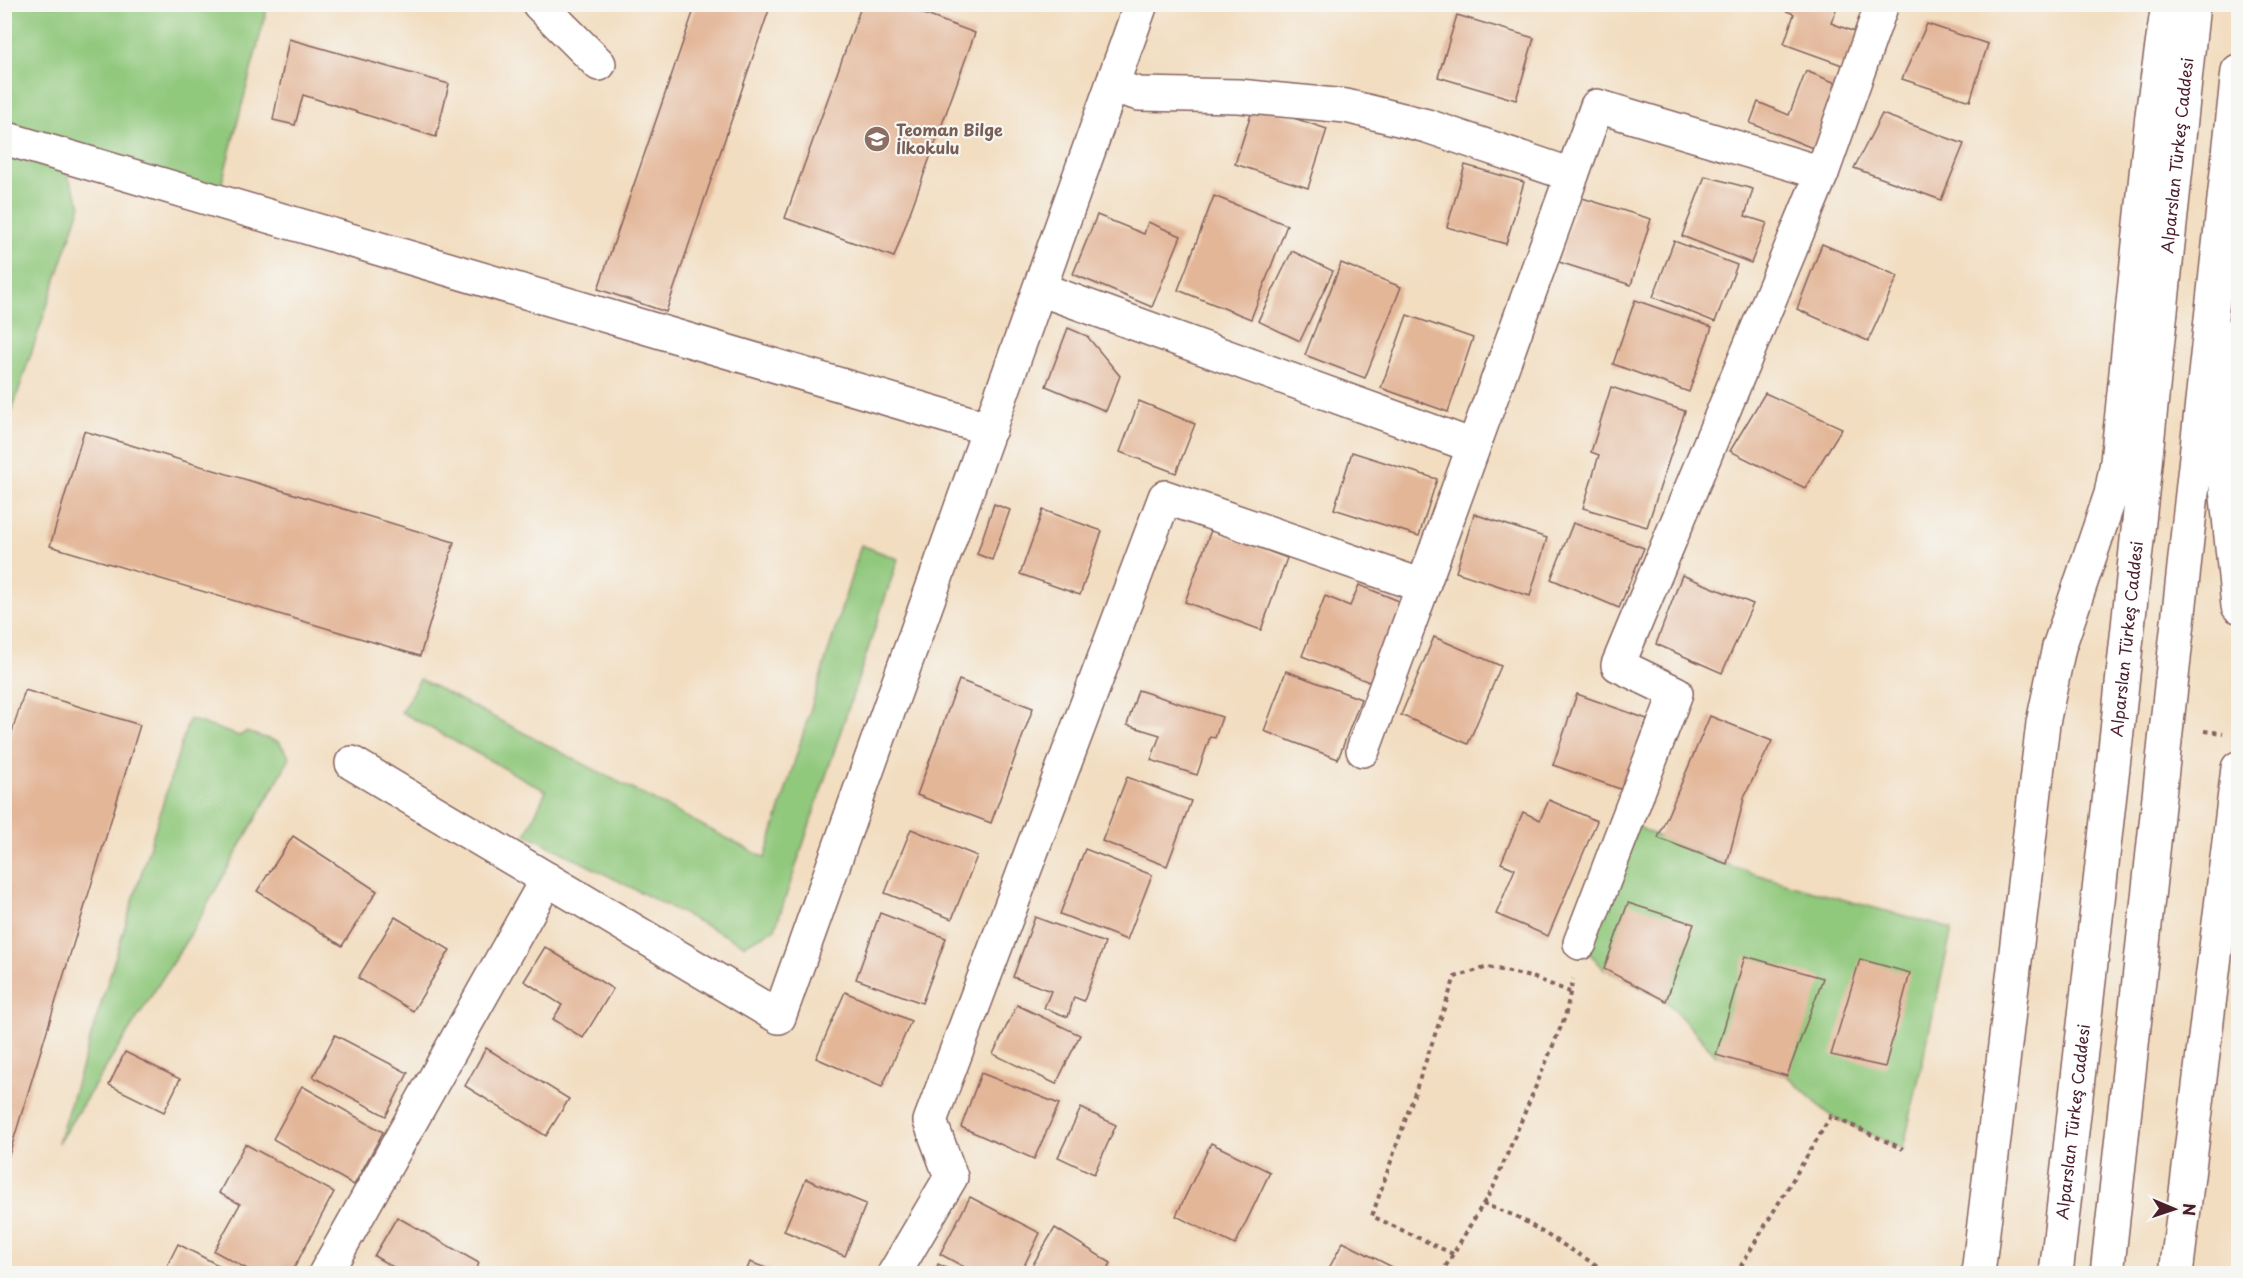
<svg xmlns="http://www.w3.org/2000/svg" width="2243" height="1278" font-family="'Playpen Sans',sans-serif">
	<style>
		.green { fill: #90c87b; stroke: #6d7453; stroke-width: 1.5 }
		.building { fill: #e3b698 }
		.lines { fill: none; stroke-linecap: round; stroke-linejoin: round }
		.street-casing { stroke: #85625f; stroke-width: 36 }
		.secondary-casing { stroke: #85625f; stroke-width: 36 }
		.path { stroke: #85625f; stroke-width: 4; stroke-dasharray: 4.5 4.5; stroke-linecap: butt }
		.street { stroke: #fff; stroke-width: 33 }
		.secondary { stroke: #fff; stroke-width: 33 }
		.labels { text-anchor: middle; stroke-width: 4.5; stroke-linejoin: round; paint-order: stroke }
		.education-label { font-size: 16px; font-weight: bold; fill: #785e54; stroke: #f6f6f2; text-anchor: start }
		.street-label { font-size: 16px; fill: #4a1f2b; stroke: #f6f6f2 }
	</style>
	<rect width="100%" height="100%" fill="#f6f6f2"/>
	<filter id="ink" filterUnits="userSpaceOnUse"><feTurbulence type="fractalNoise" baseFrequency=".0167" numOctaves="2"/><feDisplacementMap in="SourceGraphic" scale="12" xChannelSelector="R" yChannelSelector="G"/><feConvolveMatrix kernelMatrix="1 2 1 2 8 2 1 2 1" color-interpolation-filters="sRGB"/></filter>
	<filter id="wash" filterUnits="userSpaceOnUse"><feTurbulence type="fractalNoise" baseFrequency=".008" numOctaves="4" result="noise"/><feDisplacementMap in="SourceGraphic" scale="24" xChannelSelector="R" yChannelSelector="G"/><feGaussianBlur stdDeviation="1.35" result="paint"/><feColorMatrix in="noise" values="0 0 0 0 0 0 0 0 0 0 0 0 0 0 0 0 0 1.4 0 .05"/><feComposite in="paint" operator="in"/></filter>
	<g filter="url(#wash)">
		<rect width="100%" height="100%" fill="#f2ddc0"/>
		<!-- green -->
		<g class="green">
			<polygon points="5,5 268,5 217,201 58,155 81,205 5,431"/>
			<polygon points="861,545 898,559 775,929 744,945 526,834 546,791 401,712 420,679 765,858"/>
			<polygon points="189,719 239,736 246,732 279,742 290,758 193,930 58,1143"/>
			<path d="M1627 821C1727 875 1844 898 1952 929L1903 1149 1831 1116 1787 1076 1716 1055 1666 1001 1604 969 1580 943Z"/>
		</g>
		<g id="blocks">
			<!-- building -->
			<g class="building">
				<polygon points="696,4 771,4 666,312 598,289"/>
				<polygon points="862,4 897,4 975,33 894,257 785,218"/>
				<polygon points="1838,4 1831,23 1868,37 1856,70 1784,44 1794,14 1772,5"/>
				<polygon points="1457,15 1534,38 1516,100 1438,77"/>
				<polygon points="1927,24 1988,44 1970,101 1902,79"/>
				<polygon points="289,39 449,84 436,137 303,95 295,125 273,120"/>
				<polygon points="1806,71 1846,87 1820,151 1750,123 1758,102 1789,115"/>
				<polygon points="1254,105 1327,129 1308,188 1235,164"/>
				<polygon points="1882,114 1964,144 1941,200 1854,168"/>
				<polygon points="1465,165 1524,182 1506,244 1447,227"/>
				<polygon points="1705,176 1753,189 1745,216 1767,223 1751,263 1682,236"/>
				<polygon points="1214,196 1287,225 1251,319 1178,290"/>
				<polygon points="1579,197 1651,219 1631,285 1559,262"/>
				<polygon points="1097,215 1144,234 1148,222 1181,236 1152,307 1073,274"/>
				<polygon points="1674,241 1737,265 1715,322 1653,297"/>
				<polygon points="1822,244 1898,276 1868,341 1797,309"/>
				<polygon points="1292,251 1333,271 1300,341 1258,321"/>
				<polygon points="1341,263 1401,287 1365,378 1305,355"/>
				<polygon points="1635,300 1712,327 1689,392 1613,364"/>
				<polygon points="1407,315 1473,338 1448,412 1381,388"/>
				<polygon points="1068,328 1087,336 1120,376 1106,411 1046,386"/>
				<polygon points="1611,387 1685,411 1647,527 1583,508 1599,455 1591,452"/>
				<polygon points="1765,393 1842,428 1805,488 1730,451"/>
				<polygon points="1139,401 1195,424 1176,473 1120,452"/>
				<polygon points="84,431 454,542 420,656 50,546"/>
				<polygon points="1352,452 1437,479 1419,536 1334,509"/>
				<polygon points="994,504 1010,510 992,560 977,554"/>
				<polygon points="1043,510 1102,531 1080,595 1020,574"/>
				<polygon points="1474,514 1547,538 1530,596 1456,572"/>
				<polygon points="1573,523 1644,548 1619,608 1551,579"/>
				<polygon points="1211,530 1287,558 1261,630 1185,602"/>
				<polygon points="1682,575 1753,604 1722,673 1656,644"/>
				<polygon points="1359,585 1404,603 1372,683 1302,656 1325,596 1350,606"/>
				<polygon points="1434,637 1501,666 1468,744 1401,715"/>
				<polygon points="1286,671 1361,699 1338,759 1264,731"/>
				<polygon points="959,680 1033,708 991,823 917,795"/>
				<polygon points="25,690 140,725 5,1168 4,758"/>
				<polygon points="1138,690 1222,717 1215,738 1210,737 1197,775 1151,760 1160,735 1127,725"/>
				<polygon points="1577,694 1647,719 1623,790 1553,765"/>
				<polygon points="1710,716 1772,741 1745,795 1727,864 1658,838"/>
				<polygon points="1127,777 1191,801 1167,866 1102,841"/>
				<polygon points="1549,800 1597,821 1548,936 1496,914 1515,869 1501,863 1523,812 1540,820"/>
				<polygon points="911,829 977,856 952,919 885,893"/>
				<polygon points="293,836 377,891 342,946 257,891"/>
				<polygon points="1085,849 1152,875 1127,940 1060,914"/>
				<polygon points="1628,903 1694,924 1666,1001 1604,969"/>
				<polygon points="880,913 946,938 922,1003 856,979"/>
				<polygon points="395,917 450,950 413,1011 358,978"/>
				<polygon points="1035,917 1105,943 1084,1001 1074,997 1068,1017 1044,1008 1051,991 1013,977"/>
				<polygon points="545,947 613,989 583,1038 553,1019 562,1005 524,981"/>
				<polygon points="1745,956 1823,978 1787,1076 1716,1055"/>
				<polygon points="1860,959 1910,973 1885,1067 1831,1055"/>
				<polygon points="845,992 911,1021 882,1087 816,1058"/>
				<polygon points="1017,1005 1080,1035 1056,1084 993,1054"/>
				<polygon points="335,1035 408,1073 386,1116 313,1077"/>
				<polygon points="486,1048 569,1099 546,1136 465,1086"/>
				<polygon points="125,1052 180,1079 164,1112 109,1085"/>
				<polygon points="981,1073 1059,1104 1034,1159 961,1127"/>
				<polygon points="302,1086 383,1132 354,1185 273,1139"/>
				<polygon points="1081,1108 1116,1125 1094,1174 1058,1157"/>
				<polygon points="1211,1143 1270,1172 1235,1245 1176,1216"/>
				<polygon points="245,1144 334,1192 291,1274 256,1274 214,1251 240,1204 219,1193"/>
				<polygon points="806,1179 866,1204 845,1256 784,1231"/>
				<polygon points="970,1197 1040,1233 1020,1274 977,1274 940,1254"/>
				<polygon points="397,1217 479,1263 474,1274 405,1274 374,1256"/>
				<polygon points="1055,1228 1111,1263 1105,1274 1027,1274"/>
				<polygon points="1343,1242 1406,1274 1326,1274"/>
				<polygon points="178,1244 235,1274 163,1274"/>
				<polygon points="750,1262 779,1273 779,1274 745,1274"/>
				<polygon points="938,1264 958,1274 934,1274"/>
			</g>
		</g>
	</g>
	<g filter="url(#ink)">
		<use href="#blocks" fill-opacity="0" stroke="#85625f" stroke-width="1.5"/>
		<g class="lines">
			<defs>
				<g id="street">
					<polyline points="539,4 599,64"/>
					<polyline points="1112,86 1139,94 1239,96 1346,106 1427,126 1572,175"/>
					<polyline points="4,138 990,429"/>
					<polyline points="1040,289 1473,446"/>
					<polyline points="1363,750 1423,586"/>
					<polyline points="352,763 779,1017 1141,4"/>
					<polyline points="1580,943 1676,693 1618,665 1822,173 1882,4"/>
					<polyline points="325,1274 547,879"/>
					<polyline points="894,1274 951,1177 930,1121 1165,497 1423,586 1597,106 1822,173"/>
				</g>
				<g id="secondary">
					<polyline points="2238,333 2227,440 2225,477 2238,606"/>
					<polyline points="1978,1274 2043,723 2059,647 2111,494 2117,462 2152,115 2168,4"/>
					<path id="s1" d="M2056 1274 2119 713 2193 4"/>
					<polyline points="2107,1274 2238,71"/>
					<polyline points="2176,1274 2238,768"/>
				</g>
			</defs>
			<!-- street casing -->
			<use href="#street" class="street-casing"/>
			<!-- secondary casing -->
			<use href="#secondary" class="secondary-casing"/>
			<!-- path -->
			<g class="path">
				<polyline points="2204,731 2223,733"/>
				<polyline points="1483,1204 1493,1188 1565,1017 1573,979"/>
				<polyline points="1453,1254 1372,1216 1455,977 1488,967 1535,978 1570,992"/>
				<polyline points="1441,1274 1483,1204 1516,1216 1611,1274"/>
				<polyline points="1736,1274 1831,1116 1903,1149"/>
			</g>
			<!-- street -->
			<use href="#street" class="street"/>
			<!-- secondary -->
			<use href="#secondary" class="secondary"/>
		</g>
	</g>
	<!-- icons -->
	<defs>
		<symbol id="school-disc" viewBox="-11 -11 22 22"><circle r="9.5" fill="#8d6e63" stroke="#f6f6f2"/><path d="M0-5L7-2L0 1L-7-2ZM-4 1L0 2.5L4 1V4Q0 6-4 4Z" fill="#fff"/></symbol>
	</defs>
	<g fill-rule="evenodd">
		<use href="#school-disc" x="862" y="124" width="30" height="30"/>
	</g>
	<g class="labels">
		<!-- education labels -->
		<g class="education-label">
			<text x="896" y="136">Teoman Bilge<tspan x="896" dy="18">İlkokulu</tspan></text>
		</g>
		<!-- street labels -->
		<g class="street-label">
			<text dy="6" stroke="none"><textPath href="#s1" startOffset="1125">Alparslan Türkeş Caddesi</textPath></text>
			<text dy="6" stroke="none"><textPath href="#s1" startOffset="639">Alparslan Türkeş Caddesi</textPath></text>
			<text dy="6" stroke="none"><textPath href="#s1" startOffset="153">Alparslan Türkeş Caddesi</textPath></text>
		</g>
	</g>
	<!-- margin -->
	<rect width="2243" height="1278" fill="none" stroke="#f6f6f2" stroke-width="24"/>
	<!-- north arrow -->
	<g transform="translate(2174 1209) rotate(92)" stroke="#f6f6f2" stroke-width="4.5" paint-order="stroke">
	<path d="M0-4.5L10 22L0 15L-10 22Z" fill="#4a1f2b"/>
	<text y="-9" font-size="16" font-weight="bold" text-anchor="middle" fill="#4a1f2b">N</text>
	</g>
</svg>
